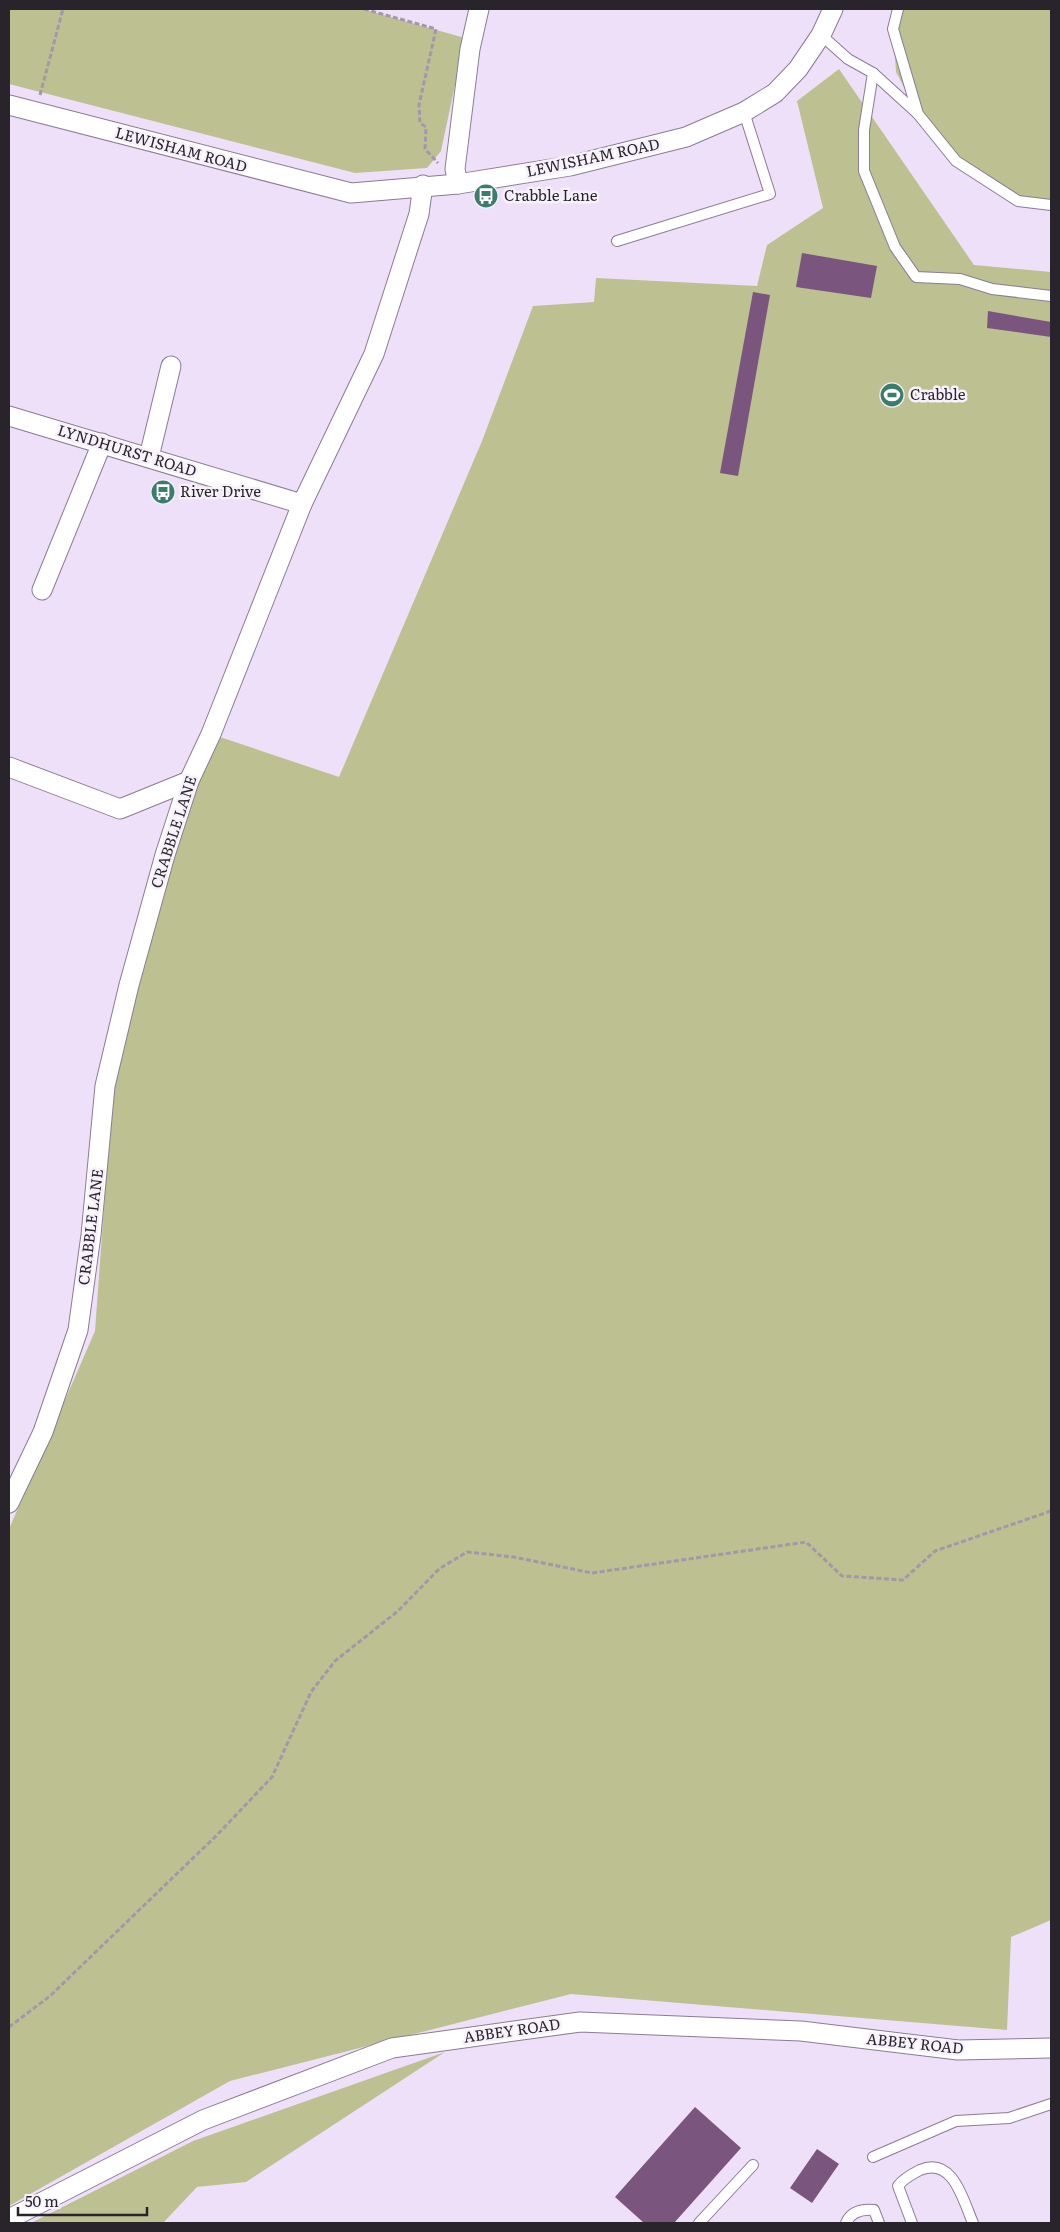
<svg xmlns="http://www.w3.org/2000/svg" width="1060" height="2232" font-family="Literata,serif">
	<style>
		.green { fill: #bdc091 }
		.building { fill: #7a557d }
		.lines { fill: none; stroke-linecap: round; stroke-linejoin: round }
		.service-casing { stroke: #8a7c93; stroke-width: 12 }
		.minor-casing { stroke: #8a7c93; stroke-width: 21 }
		.path { stroke: #a397aa; stroke-width: 3; stroke-dasharray: 5 2.5; stroke-linecap: butt }
		.service { stroke: #fff; stroke-width: 10 }
		.minor { stroke: #fff; stroke-width: 19 }
		.labels { text-anchor: middle; stroke-width: 5; stroke-linejoin: round; paint-order: stroke }
		.street-label { font-size: 15px; fill: #29232c; stroke: #f7f1fb }
		.poi-label { font-size: 15px; fill: #29232c; stroke: #f7f1fb; text-anchor: start }
	</style>
	<rect width="100%" height="100%" fill="#efe0f9"/>
	<!-- green -->
	<g class="green">
		<polygon points="9,9 362,9 465,38 441,151 427,168 355,173 9,84"/>
		<polygon points="898,9 1051,9 1051,205 1018,201 956,161 918,114 896,72 893,29"/>
		<polygon points="839,69 974,265 1051,272 1051,1920 1011,1937 1007,2030 571,1994 230,2081 9,2206 9,1529 95,1331 114,1069 189,781 211,734 339,777 482,441 533,306 594,302 596,278 757,286 767,245 823,208 797,101"/>
		<polygon points="445,2052 246,2182 197,2187 163,2223 31,2223 193,2141"/>
	</g>
	<!-- building -->
	<g class="building">
		<polygon points="802,253 877,266 871,298 796,287"/>
		<polygon points="753,292 770,295 738,476 720,473"/>
		<polygon points="988,311 1051,322 1051,337 987,328"/>
		<polygon points="695,2107 741,2148 674,2223 644,2223 615,2197"/>
		<polygon points="817,2149 839,2164 812,2203 790,2188"/>
	</g>
	<g class="lines">
		<defs>
			<g id="service">
				<polyline points="898,9 893,29 918,114 956,161 1018,201 1051,205"/>
				<polyline points="821,35 848,59 873,73 864,130 864,171 895,247 916,277 960,279 992,289 1051,296"/>
				<polyline points="873,73 917,113"/>
				<polyline points="617,241 770,194 744,112"/>
				<polyline points="873,2157 956,2121 1009,2118 1051,2104"/>
				<polyline points="699,2223 753,2165"/>
				<path d="M846 2223C851 2211 862 2209 874 2210L879 2223"/>
				<path d="M912 2223 898 2186C903 2179 912 2174 920 2170 953 2156 963 2200 973 2223"/>
			</g>
			<g id="minor">
				<polyline points="9,105 351,193 458,184 570,166 686,137 744,112 775,93 798,69 821,35 833,9"/>
				<polyline points="458,184 455,169 470,49 479,9"/>
				<polyline points="9,416 302,504"/>
				<polyline points="149,457 171,366"/>
				<polyline points="42,590 102,443"/>
				<polyline points="9,767 120,809 189,781"/>
				<polyline points="9,1503 43,1432 78,1330 91,1235 105,1086 129,985 165,855 189,781 211,734 302,504 374,354 419,214 423,185"/>
				<polyline points="9,2219 203,2120 392,2048 580,2022 801,2031 958,2050 1051,2048"/>
			</g>
		</defs>
		<!-- service casing -->
		<use href="#service" class="service-casing"/>
		<!-- minor casing -->
		<use href="#minor" class="minor-casing"/>
		<!-- path -->
		<g class="path">
			<polyline points="364,9 436,29 419,105 420,123 426,127 425,149 438,163"/>
			<polyline points="40,95 63,9"/>
			<polyline points="9,2027 50,1996 217,1835 272,1777 311,1692 335,1661 398,1611 439,1569 467,1552 514,1557 592,1573 806,1542 842,1576 903,1580 935,1551 1051,1511"/>
		</g>
		<!-- service -->
		<use href="#service" class="service"/>
		<!-- minor -->
		<use href="#minor" class="minor"/>
	</g>
	<!-- icons -->
	<defs>
		<symbol id="bus-disc" viewBox="-11 -11 22 22"><circle r="9.5" fill="#3c7c6b" stroke="#f7f1fb"/><path d="M-5-6H5V4H4V6H2V4H-2V6H-4V4H-5ZM-3.5-4V0h7V-4ZM-3.5 1.2v1.5H-2V1.2ZM2 1.2v1.5H3.5V1.2Z" fill="#fff"/></symbol>
		<symbol id="stadium-disc" viewBox="-11 -11 22 22"><circle r="9.5" fill="#3c7c6b" stroke="#f7f1fb"/><path d="M0-5a6.5 5 0 1 0 0 10a6.5 5 0 1 0 0-10ZM-3.5-1.8h7v3.6h-7Z" fill="#fff"/></symbol>
	</defs>
	<g fill-rule="evenodd">
		<use href="#bus-disc" x="472" y="182" width="28" height="28"/>
		<use href="#stadium-disc" x="878" y="381" width="28" height="28"/>
		<use href="#bus-disc" x="149" y="478" width="28" height="28"/>
	</g>
	<g class="labels">
		<!-- street labels -->
		<g class="street-label">
			<text transform="translate(181 150) rotate(15)" y="5">LEWISHAM ROAD</text>
			<text transform="translate(593 158) rotate(-12)" y="5">LEWISHAM ROAD</text>
			<text transform="translate(127 451) rotate(17)" y="5">LYNDHURST ROAD</text>
			<text transform="translate(174 832) rotate(-72)" y="5">CRABBLE LANE</text>
			<text transform="translate(91 1227) rotate(-83)" y="5">CRABBLE LANE</text>
			<text transform="translate(512 2031) rotate(-8)" y="5">ABBEY ROAD</text>
			<text transform="translate(915 2044) rotate(6)" y="5">ABBEY ROAD</text>
		</g>
		<!-- poi labels -->
		<g class="poi-label">
			<text x="504" y="201">Crabble Lane</text>
			<text x="910" y="400">Crabble</text>
			<text x="180" y="497">River Drive</text>
		</g>
	</g>
	<!-- border -->
	<rect width="1060" height="2232" fill="none" stroke="#29232c" stroke-width="20"/>
	<!-- scale -->
	<path d="M18 2207v8h129v-8" fill="none" stroke="#29232c" stroke-width="2.5"/>
	<text x="25" y="2207" font-size="15" fill="#29232c" stroke="#f7f1fb" stroke-width="4" paint-order="stroke">50 m</text>
</svg>
